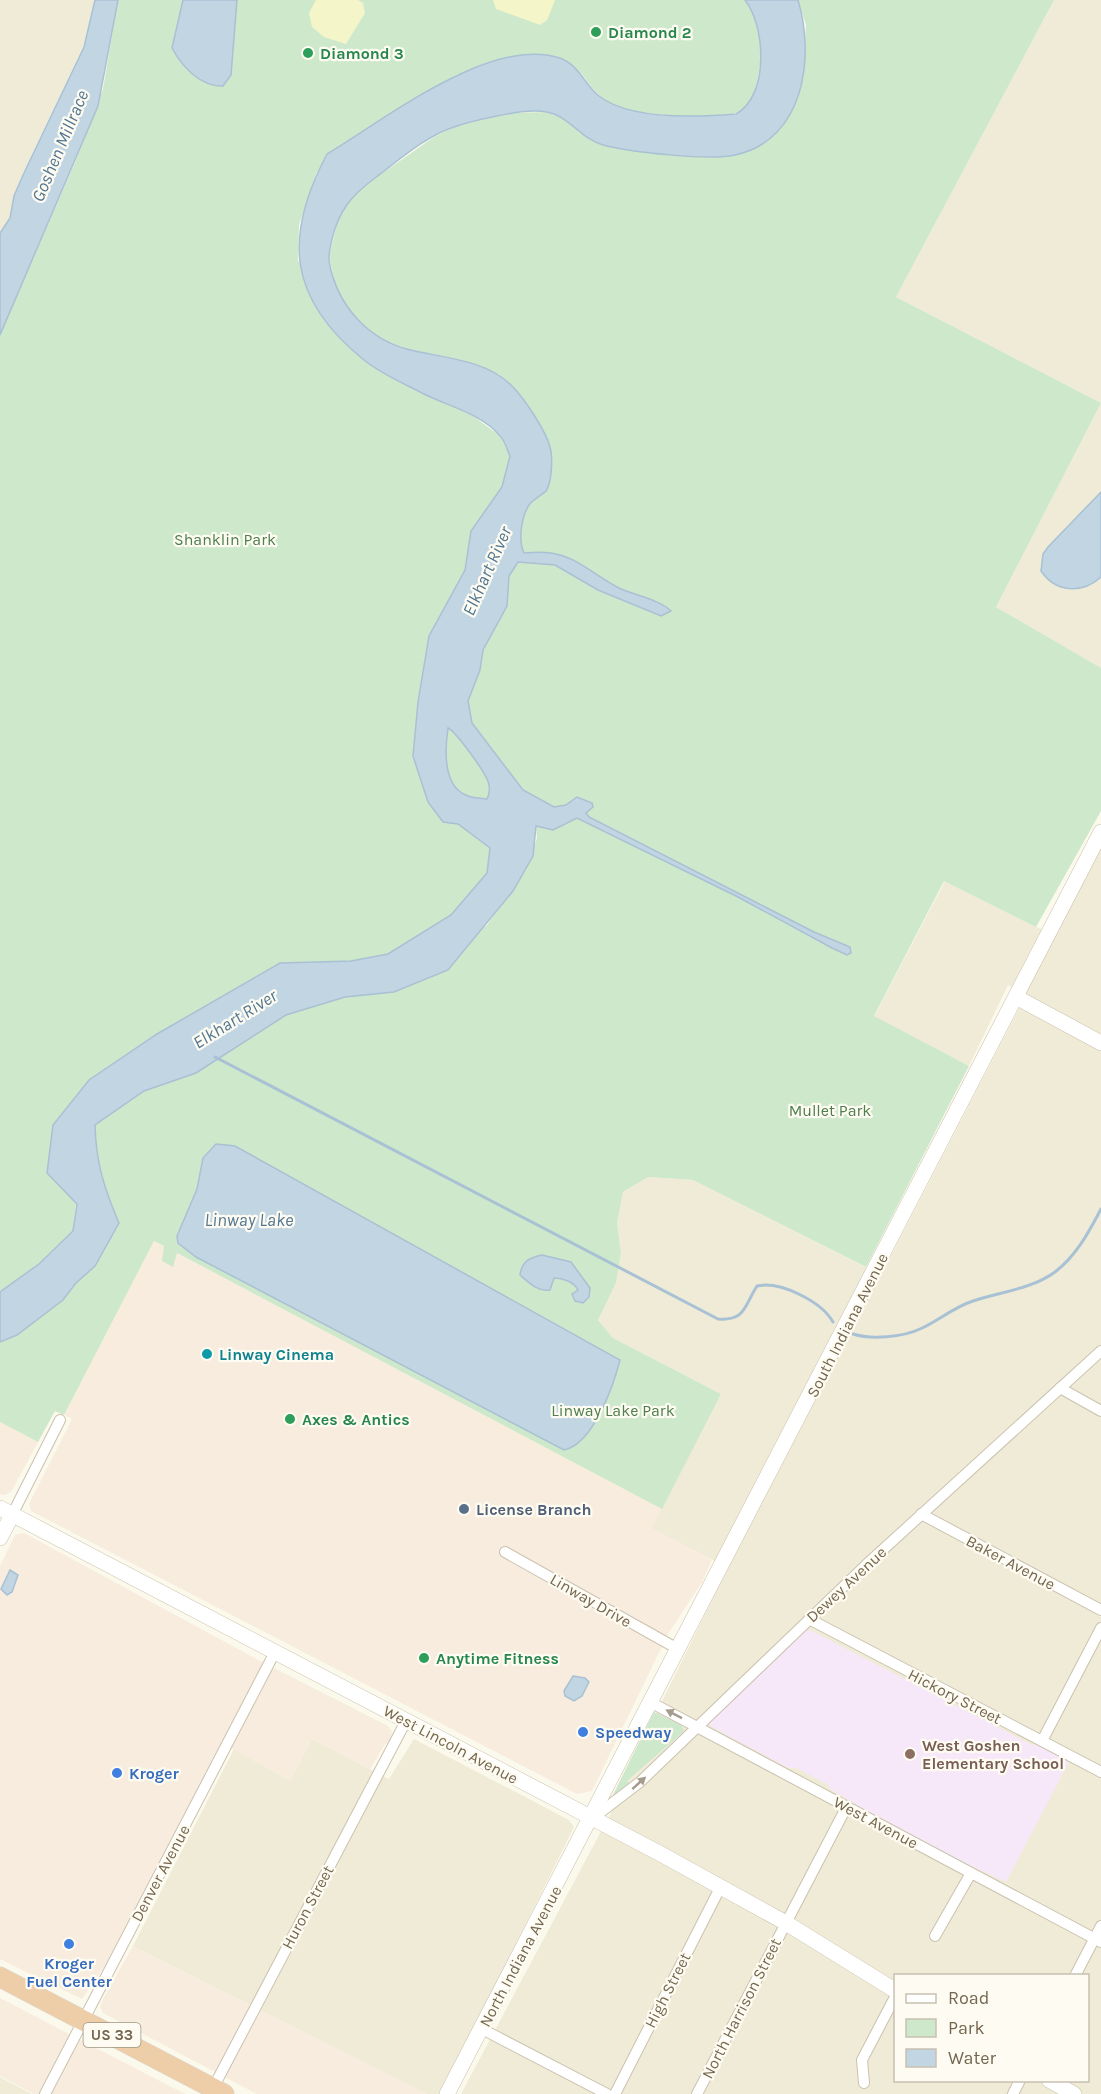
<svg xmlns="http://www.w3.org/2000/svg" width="1101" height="2094" font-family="Karla,sans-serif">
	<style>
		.residential { fill: #efebd7; fill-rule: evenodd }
		.commercial { fill: #f7ecde }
		.education { fill: #f6e8f8 }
		.green { fill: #cee8cb }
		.sand { fill: #f4f6ca }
		.water { fill: #c1d5e3; stroke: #a8c1d4; stroke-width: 1.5; fill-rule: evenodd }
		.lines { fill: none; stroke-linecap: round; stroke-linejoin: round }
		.stream { stroke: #a8c1d4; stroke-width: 3 }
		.street-casing { stroke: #cac2af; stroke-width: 12 }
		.secondary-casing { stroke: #cbc1ab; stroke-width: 16 }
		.highway-casing { stroke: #dbd7d2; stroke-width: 21 }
		.street { stroke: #fff; stroke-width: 10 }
		.secondary { stroke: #fff; stroke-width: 15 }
		.highway { stroke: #eecea9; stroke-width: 20 }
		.oneway { fill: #a59c8d }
		.leisure-dot { fill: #2e9e5b; stroke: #fefcf2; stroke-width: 2 }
		.culture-dot { fill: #0f9aa8; stroke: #fefcf2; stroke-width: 2 }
		.service-dot { fill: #5c6f8a; stroke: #fefcf2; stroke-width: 2 }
		.shop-dot { fill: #3f7fe0; stroke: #fefcf2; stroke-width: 2 }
		.education-dot { fill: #8d6e63; stroke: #fefcf2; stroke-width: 2 }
		.labels { text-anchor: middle; stroke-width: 4.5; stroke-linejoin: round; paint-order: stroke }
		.shield { fill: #fefcf2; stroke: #9d9481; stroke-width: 1.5 }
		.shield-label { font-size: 15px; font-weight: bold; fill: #746750 }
		.leisure-label { font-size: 16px; font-weight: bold; fill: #27864d; stroke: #fefcf2; text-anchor: start }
		.park-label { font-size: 16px; fill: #4e7e4d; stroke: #fefcf2 }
		.street-label { font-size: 16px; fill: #746750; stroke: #fefcf2 }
		.culture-label { font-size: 16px; font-weight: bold; fill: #0d838f; stroke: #fefcf2; text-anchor: start }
		.service-label { font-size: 16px; font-weight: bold; fill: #4e5e75; stroke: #fefcf2; text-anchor: start }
		.shop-label { font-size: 16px; font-weight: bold; fill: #366cbe; stroke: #fefcf2; text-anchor: start }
		.education-label { font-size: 16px; font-weight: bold; fill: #785e54; stroke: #fefcf2; text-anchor: start }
		.water-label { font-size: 18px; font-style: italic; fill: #537792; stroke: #fefcf2 }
	</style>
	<rect width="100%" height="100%" fill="#fbf9eb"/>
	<!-- residential -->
	<g class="residential">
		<polygon points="0,0 95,0 83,47 23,173 14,196 9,218 0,232"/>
		<polygon points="1054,0 1101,0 1101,668 996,607 1101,403 896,297"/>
		<polygon points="1101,848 1101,1036 1008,985 969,1066 874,1017 945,881 1055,936"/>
		<path d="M1020 1007 1101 1049V2094H461L614 1807 623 1780 728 1568 651 1528 721 1394 613 1338 598 1320 616 1283 621 1253 617 1223 623 1192 648 1177 693 1180 881 1275ZM896 1976H1088V2080H896Z"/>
		<polygon points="312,1739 389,1779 414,1739 569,1820 574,1827 442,2094 427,2094 133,1946 234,1749 290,1781"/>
		<polygon points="0,2077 32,2094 0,2094"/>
	</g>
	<!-- commercial -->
	<g class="commercial">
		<polygon points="154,1241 662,1509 652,1528 712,1560 702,1582 668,1634 592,1791 577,1794 31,1511 29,1504 72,1419 64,1415"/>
		<polygon points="0,1422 38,1442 11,1492 4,1495 0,1494"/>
		<polygon points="24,1533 260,1661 388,1726 392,1732 390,1743 385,1744 370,1769 312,1739 290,1781 222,1743 126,1928 106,1964 82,1999 0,1959 0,1566 15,1535"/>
		<polygon points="133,1946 427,2094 257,2094 103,2013 100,2007 103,1999"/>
		<polygon points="0,1998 92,2046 185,2094 34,2094 0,2076"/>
	</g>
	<!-- education -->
	<polygon class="education" points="810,1630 1030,1744 1046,1747 1070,1760 1006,1882 967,1864 862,1808 830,1789 827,1784 796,1768 788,1768 710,1726 710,1722 804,1632"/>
	<!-- green -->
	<g class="green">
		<path d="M118 0H745C753 10 759 25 761 38 763 53 757 99 745 109 729 122 642 115 622 108 602 102 593 89 581 73L458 74 327 154 316 174 299 225 298 261 426 394 473 416 500 436 510 456 502 487 471 531 466 570 429 636 418 702 413 756 443 822 458 824 490 848 487 873 451 915 388 954 351 961 280 963 157 1034 89 1080 73 1231 39 1264 0 1292V335L76 160 103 89Z"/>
		<path d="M798 0H1054L896 297 1101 403 996 607 1101 668V811L1036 927 944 881 874 1016 969 1066 866 1267 693 1180 648 1177 623 1192 617 1223 621 1253 616 1283 598 1320 613 1338 721 1394 662 1509 177 1253 173 1267 162 1261 164 1246 154 1241 64 1415 55 1411 38 1442 0 1422V1342L17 1335 63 1300 76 1283 95 1266 119 1223C104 1188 97 1163 95 1125L144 1091 196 1073 286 1015 345 997 394 992 487 925 526 870 537 838 536 826 553 830 577 818 738 897 847 955 850 947 814 932 589 817 577 797 566 805 554 807 523 790 472 724 468 702 480 670 483 650 507 606 509 576 518 562 555 565 598 590 661 616 665 605C644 599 624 591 604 582 570 565 569 549 524 553 516 538 522 512 534 500L500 375 458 359 411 350 388 342 366 330 348 309 336 286 329 257 340 211 356 192 431 139 453 127 511 113 547 112 566 120 580 133 600 144 624 149 694 155H735L760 145 803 80 806 25Z"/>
		<path d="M447 728C456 731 488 776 489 785 490 790 489 795 487 799 481 798 474 798 468 796 440 786 447 750 447 728Z"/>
		<polygon points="654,1712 681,1725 684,1731 627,1781 631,1785 612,1797"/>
	</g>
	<!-- sand -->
	<g class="sand">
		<polygon points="316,0 358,0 363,3 365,13 346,44 324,37 312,27 309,13"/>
		<polygon points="493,0 555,0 547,20 540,25 496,9"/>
	</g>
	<!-- water -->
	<g class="water">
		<polygon points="95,0 118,0 98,106 0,335 0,233 10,218 14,196 24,173 84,47"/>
		<path d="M183 0H237L231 75 223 86C201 87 182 67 172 48Z"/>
		<path d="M745 0H798C815 56 805 140 735 155 709 161 630 152 603 145 581 139 569 116 547 112 532 109 512 113 497 116 483 119 468 122 454 127 426 136 399 160 375 178 352 195 339 210 332 239 331 246 328 254 329 261 337 306 369 342 415 351 447 358 488 361 512 386 524 398 546 431 550 447 553 457 552 482 546 491 541 496 533 499 529 505 521 518 518 540 524 553 534 552 546 551 556 554 580 559 599 579 621 589 635 595 662 601 671 611L661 616 598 590 555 565 518 562 509 576 507 606 483 650 480 670 468 701 472 723 523 790 554 807 566 805 577 797 592 803 593 807 586 813 589 817 814 932 850 947 851 953 847 955 832 948 738 897 577 818 553 830 536 826 533 856 513 891 448 970 394 992 345 997 286 1015 196 1073 144 1091 95 1125C96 1163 104 1188 119 1223L95 1266 76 1283 63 1300 17 1335 0 1342V1292L39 1264 73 1231 77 1204 47 1173 53 1125 89 1080 157 1034 280 963 351 961 388 954 451 915 487 873 490 848 458 824 443 822 428 802 413 756 418 702 429 636 465 570 471 531 502 487 510 456C507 450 505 441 500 436 482 414 448 406 424 394 405 384 381 374 364 360 288 299 283 237 327 154 384 120 491 35 560 58 579 65 585 85 599 96 629 120 699 117 736 114 769 96 766 27 745 0ZM448 728C456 732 488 775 489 785 490 790 489 795 487 799 481 798 473 798 468 796 442 787 445 749 448 728Z"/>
		<path d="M1101 492V577C1082 594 1056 593 1041 571L1043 554 1048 547Z"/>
		<path d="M216 1144 235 1146 620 1360C613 1387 593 1444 564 1450L196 1257 178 1243 177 1236 197 1189 203 1158Z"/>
		<path d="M542 1255 571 1262 590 1288 589 1297 583 1303 575 1301 572 1294 578 1290C574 1282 563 1278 554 1278L550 1290C538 1292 529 1283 520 1275 522 1261 529 1258 542 1255Z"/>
		<polygon points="10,1570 18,1575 12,1592 7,1595 1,1589"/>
		<polygon points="573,1676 585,1678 589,1682 582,1696 574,1701 565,1696 564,1691"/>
	</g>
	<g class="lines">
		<!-- stream -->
		<g class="stream">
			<path d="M215 1057 718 1319C746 1321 744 1306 757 1286 780 1281 821 1301 833 1322"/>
			<path d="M853 1334C871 1340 903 1337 920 1329 938 1321 954 1307 973 1301 1000 1292 1032 1289 1055 1272 1076 1256 1089 1232 1101 1209"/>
		</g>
		<defs>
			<g id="street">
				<polyline points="1060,1388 1101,1411"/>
				<polyline points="921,1514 1101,1610"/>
				<polyline points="12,1515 60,1420"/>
				<polyline points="505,1552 678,1649"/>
				<polyline points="809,1619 1101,1772"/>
				<polyline points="650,1702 1101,1942"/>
				<polyline points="1042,1741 1101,1628"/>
				<polyline points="593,1818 640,1782 866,1565 1101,1351"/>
				<polyline points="935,1936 971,1873"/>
				<polyline points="1075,1976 1101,1926"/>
				<polyline points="482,2029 607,2094"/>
				<polyline points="864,2083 862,2060 896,1995"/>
				<polyline points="211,2092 406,1721"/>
				<polyline points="45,2094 275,1652"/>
				<polyline points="615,2094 721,1886"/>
				<polyline points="697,2094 847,1806"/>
				<polyline points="1013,2094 1020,2080"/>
			</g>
			<g id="secondary">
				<polyline points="1016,997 1101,1043"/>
				<polyline points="0,1508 659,1853 786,1923 896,1991"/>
				<polyline points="0,1538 12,1515"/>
				<polyline points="1049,2080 1074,2094"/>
				<polyline points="447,2094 1101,832"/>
			</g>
			<polyline id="highway" points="0,1977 224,2094"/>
		</defs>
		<!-- street casing -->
		<use href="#street" class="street-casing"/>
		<!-- secondary casing -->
		<use href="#secondary" class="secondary-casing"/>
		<!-- highway casing -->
		<use href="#highway" class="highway-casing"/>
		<!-- street -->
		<use href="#street" class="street"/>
		<!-- secondary -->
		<use href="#secondary" class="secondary"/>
		<!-- highway -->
		<use href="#highway" class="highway"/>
	</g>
	<!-- one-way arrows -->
	<defs><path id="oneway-solid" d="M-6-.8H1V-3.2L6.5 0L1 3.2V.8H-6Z" transform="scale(1.5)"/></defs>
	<g class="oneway">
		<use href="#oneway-solid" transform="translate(674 1714) rotate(-153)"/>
		<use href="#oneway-solid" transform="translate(639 1783) rotate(-42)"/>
	</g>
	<!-- markers -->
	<g class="leisure-dot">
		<circle cx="596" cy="32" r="6"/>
		<circle cx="308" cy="53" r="6"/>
		<circle cx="290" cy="1419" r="6"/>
		<circle cx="424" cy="1658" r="6"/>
	</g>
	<circle class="culture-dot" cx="207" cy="1354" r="6"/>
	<circle class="service-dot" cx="464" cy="1509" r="6"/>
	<g class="shop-dot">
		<circle cx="583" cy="1732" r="6"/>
		<circle cx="117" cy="1773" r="6"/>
		<circle cx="69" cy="1944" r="6"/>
	</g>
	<circle class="education-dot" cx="910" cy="1754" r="6"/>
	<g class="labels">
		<!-- shield labels -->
		<rect class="shield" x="83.5" y="2023" width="57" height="24" rx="4.5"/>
		<g class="shield-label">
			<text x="112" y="2040">US 33</text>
		</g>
		<!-- leisure labels -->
		<g class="leisure-label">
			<text x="608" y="38">Diamond 2</text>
			<text x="320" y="59">Diamond 3</text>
			<text x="302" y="1425">Axes &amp; Antics</text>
			<text x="436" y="1664">Anytime Fitness</text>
		</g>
		<!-- park labels -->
		<g class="park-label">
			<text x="225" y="545">Shanklin Park</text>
			<text x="830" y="1116">Mullet Park</text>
			<text x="613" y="1416">Linway Lake Park</text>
		</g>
		<!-- street labels -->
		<g class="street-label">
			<text transform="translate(847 1325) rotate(-63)" y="6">South Indiana Avenue</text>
			<text transform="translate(1011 1562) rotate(28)" y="6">Baker Avenue</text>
			<text transform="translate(846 1584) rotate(-43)" y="6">Dewey Avenue</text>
			<text transform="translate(591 1600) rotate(30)" y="6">Linway Drive</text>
			<text transform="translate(955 1696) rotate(27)" y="6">Hickory Street</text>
			<text transform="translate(451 1744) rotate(28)" y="6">West Lincoln Avenue</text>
			<text transform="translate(876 1822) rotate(28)" y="6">West Avenue</text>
			<text transform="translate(160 1873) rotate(-62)" y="6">Denver Avenue</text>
			<text transform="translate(307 1907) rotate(-62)" y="6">Huron Street</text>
			<text transform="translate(520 1956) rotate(-62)" y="6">North Indiana Avenue</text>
			<text transform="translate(667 1990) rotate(-63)" y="6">High Street</text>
			<text transform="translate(741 2008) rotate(-63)" y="6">North Harrison Street</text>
		</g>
		<!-- culture labels -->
		<g class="culture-label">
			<text x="219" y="1360">Linway Cinema</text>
		</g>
		<!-- service labels -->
		<g class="service-label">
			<text x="476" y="1515">License Branch</text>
		</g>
		<!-- shop labels -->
		<g class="shop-label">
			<text x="595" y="1738">Speedway</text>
			<text x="129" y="1779">Kroger</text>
			<text x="69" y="1969" text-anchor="middle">Kroger<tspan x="69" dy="18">Fuel Center</tspan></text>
		</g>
		<!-- education labels -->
		<g class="education-label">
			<text x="922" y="1751">West Goshen<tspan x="922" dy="18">Elementary School</tspan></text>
		</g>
		<!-- water labels -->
		<g class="water-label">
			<text transform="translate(60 146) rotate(-67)" y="6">Goshen Millrace</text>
			<text transform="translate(487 571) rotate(-66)" y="6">Elkhart River</text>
			<text transform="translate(235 1019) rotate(-32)" y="6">Elkhart River</text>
			<text x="249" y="1226">Linway Lake</text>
		</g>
	</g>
	<!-- legend -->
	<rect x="894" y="1974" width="195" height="108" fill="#fefcf2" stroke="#c7c0b1" stroke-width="1.5"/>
	<rect x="906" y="1994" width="30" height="9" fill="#ffffff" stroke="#c7c0b1" stroke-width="1.5"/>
	<text x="948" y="2004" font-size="18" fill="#746750">Road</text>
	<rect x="906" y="2019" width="30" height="18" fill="#cee8cb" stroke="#c7c0b1" stroke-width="1.5"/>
	<text x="948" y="2034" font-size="18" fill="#746750">Park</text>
	<rect x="906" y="2049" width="30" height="18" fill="#c1d5e3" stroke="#c7c0b1" stroke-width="1.5"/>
	<text x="948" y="2064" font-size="18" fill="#746750">Water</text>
</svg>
